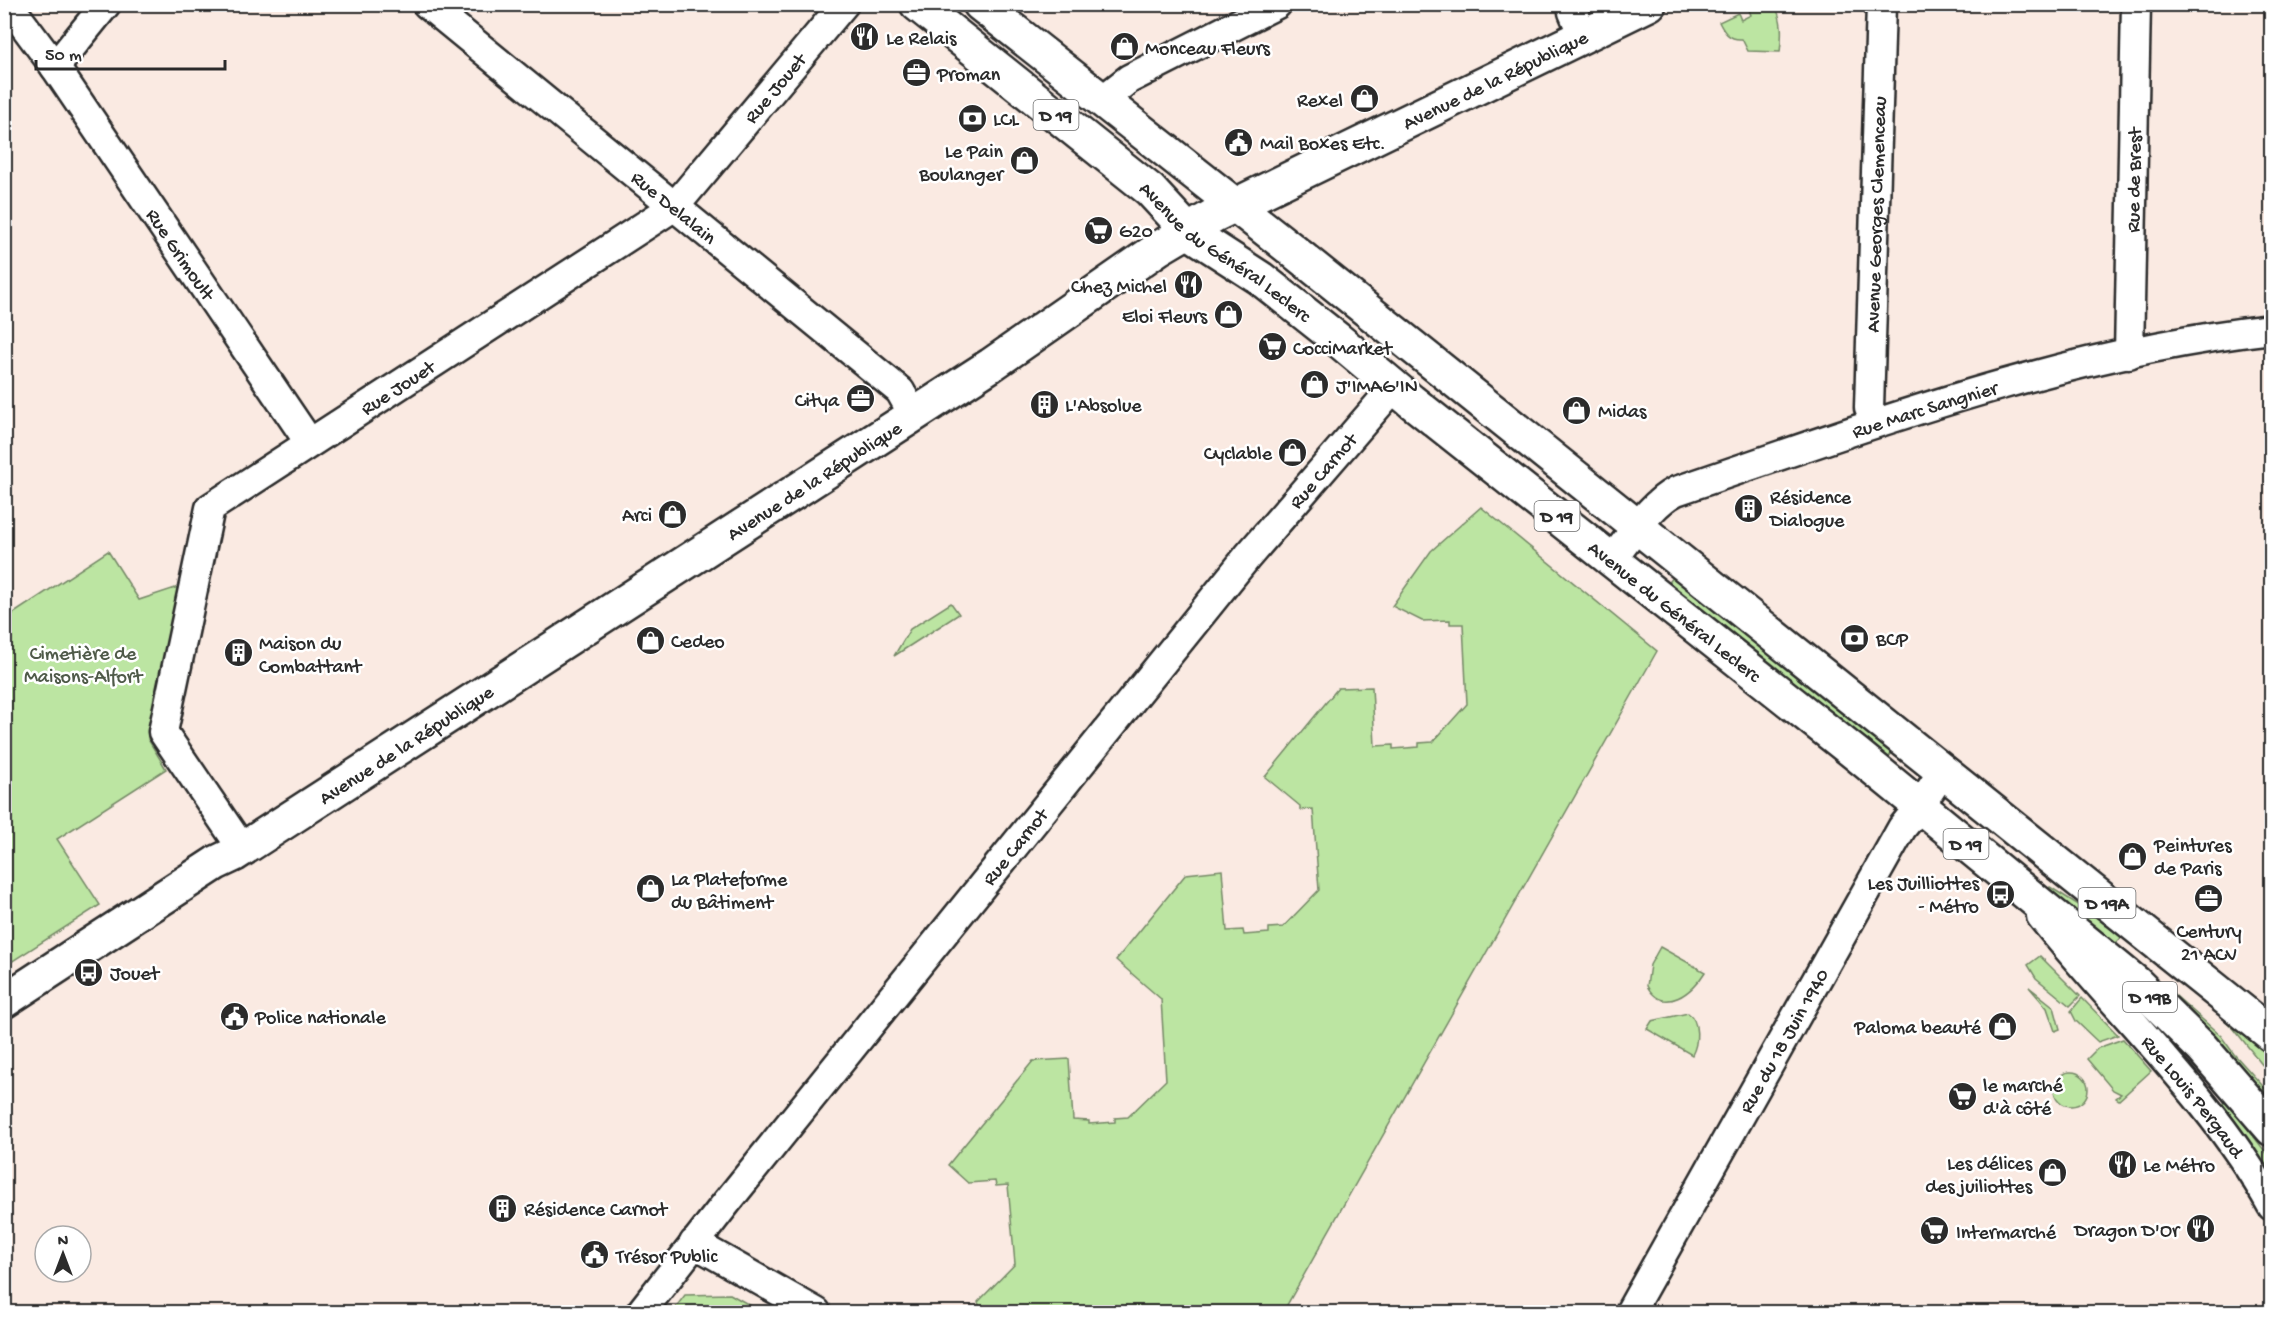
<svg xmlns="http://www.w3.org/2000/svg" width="2276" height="1317" font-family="'Gochi Hand',sans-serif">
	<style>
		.green { fill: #bce5a2; stroke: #748866; stroke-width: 1.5 }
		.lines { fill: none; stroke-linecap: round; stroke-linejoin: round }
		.minor-casing { stroke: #2b2b2b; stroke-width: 33 }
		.major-casing { stroke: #2b2b2b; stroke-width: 38 }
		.minor { stroke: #fff; stroke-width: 28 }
		.major { stroke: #fff; stroke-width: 33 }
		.labels { text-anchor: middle; stroke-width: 5; stroke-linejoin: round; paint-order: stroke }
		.shield { fill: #fff; stroke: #6b6b6b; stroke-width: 1.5 }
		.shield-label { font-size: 18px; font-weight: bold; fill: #2b2b2b }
		.poi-label { font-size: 20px; fill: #2b2b2b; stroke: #fff; text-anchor: start }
		.street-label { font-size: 20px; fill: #2b2b2b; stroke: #fff }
		.park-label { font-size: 20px; fill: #4f5a49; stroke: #fff }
	</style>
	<rect width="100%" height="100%" fill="#faeae2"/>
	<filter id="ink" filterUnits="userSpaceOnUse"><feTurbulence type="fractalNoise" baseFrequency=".0167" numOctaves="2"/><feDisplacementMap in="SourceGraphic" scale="12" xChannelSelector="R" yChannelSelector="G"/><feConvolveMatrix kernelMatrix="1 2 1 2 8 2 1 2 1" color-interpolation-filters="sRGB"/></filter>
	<g filter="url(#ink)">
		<!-- green -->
		<g class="green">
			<path d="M1758 5H1775C1783 22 1782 34 1780 52L1748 51 1742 39C1729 40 1724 32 1719 22L1738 13 1741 20 1751 15 1749 10Z"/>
			<polygon points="1481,507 1657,651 1283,1312 981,1312 978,1302 1015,1264 1008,1185 996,1186 995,1181 968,1183 948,1165 1033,1061 1069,1059 1073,1120 1089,1121 1089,1124 1115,1122 1115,1118 1128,1117 1166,1080 1161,999 1116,960 1186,874 1222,870 1227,931 1243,930 1244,935 1269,933 1269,928 1283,927 1319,890 1313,809 1300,810 1300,806 1265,777 1338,688 1372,687 1375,746 1393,745 1393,749 1419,747 1419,743 1433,742 1467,704 1463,624 1450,624 1450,620 1422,621 1392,606 1431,551"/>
			<polygon points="108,551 139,600 178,587 148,739 166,769 57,839 100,905 5,966 5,619"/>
			<polygon points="1675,575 1894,750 1886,761 1666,586"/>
			<polygon points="951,603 959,614 894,656 910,629"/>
			<polygon points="2050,887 2125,934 2115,944 2048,890"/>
			<path d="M1660 947 1705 972C1693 992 1664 1016 1647 986L1650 965Z"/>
			<polygon points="2040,956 2080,996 2070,1006 2036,978 2028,965"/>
			<polygon points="2158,980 2221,1036 2234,1054 2271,1095 2271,1105 2200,1022"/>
			<polygon points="2029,987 2054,1007 2060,1029 2055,1031 2047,1008"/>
			<polygon points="2082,998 2118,1035 2098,1042 2076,1021 2071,1011"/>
			<polygon points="2213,1005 2271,1053 2271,1076 2234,1029 2211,1007"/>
			<path d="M1688 1013C1700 1021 1698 1044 1692 1055L1647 1029 1652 1021Z"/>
			<polygon points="2123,1039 2151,1071 2119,1100 2116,1098 2121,1094 2113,1090 2087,1059 2098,1048"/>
			<circle cx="2071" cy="1089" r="17"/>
			<polygon points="2227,1102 2271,1159 2271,1178 2222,1104"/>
			<polygon points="730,1294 762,1312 672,1312 685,1295"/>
		</g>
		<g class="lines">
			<defs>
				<g id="minor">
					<path id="s1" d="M8 4 55 67 309 442"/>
					<path id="s2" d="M427 4 900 391 913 414"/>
					<polyline points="1574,4 1573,12 1583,36"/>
					<polyline points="55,67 106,4"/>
					<polyline points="1101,101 1129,79 1277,4"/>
					<path id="s3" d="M2129 354 2136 4"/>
					<path id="s4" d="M1875 423 1869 408 1881 4"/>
					<path id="s5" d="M1612 559C1631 537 1650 504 1676 491 1871 425 2066 352 2272 329"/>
					<path id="s6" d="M235 854V838L163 732 210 508 675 206 844 4"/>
					<path id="s7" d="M2041 916C2117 1012 2212 1097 2272 1206"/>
					<polyline points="694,1243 816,1312"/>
					<path id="s8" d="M641 1312 727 1202 1248 556 1394 387"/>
					<path id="s9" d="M1630 1312 1902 828 1919 807 1943 771"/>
				</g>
				<g id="major">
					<path id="s10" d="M917 4 1150 190 1189 232 1260 278 1337 339 1411 401 1855 753 2136 983 2202 1048 2272 1129"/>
					<polyline points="980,4 1292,250 2272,1035"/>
					<path id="s11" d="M4 1001 216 863 235 854 991 365 1159 248 1213 216 1649 4"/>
				</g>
			</defs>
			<!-- minor casing -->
			<use href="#minor" class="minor-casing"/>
			<!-- major casing -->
			<use href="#major" class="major-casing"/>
			<!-- minor -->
			<use href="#minor" class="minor"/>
			<!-- major -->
			<use href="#major" class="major"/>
		</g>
	</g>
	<!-- icons -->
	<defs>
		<symbol id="restaurant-disc" viewBox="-11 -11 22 22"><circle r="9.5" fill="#2b2b2b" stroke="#fff"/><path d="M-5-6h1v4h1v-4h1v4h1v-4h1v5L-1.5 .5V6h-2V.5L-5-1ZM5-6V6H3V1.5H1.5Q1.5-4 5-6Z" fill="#fff"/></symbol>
		<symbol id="shop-disc" viewBox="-11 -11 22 22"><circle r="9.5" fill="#2b2b2b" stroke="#fff"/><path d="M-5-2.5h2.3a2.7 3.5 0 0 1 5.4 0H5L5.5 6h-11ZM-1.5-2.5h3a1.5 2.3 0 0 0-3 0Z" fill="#fff"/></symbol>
		<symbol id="office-disc" viewBox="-11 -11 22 22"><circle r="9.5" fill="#2b2b2b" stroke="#fff"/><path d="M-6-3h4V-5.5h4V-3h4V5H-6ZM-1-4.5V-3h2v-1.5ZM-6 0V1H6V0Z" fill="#fff"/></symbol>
		<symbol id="bank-disc" viewBox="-11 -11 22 22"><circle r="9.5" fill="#2b2b2b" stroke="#fff"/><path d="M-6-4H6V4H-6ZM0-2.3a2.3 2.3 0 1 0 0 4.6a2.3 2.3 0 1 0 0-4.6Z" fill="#fff"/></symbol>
		<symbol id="civic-disc" viewBox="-11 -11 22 22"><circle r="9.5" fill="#2b2b2b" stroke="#fff"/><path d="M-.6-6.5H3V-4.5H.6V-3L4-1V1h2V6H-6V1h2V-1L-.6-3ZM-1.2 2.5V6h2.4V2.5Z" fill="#fff"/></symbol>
		<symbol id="supermarket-disc" viewBox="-11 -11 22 22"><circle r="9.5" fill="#2b2b2b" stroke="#fff"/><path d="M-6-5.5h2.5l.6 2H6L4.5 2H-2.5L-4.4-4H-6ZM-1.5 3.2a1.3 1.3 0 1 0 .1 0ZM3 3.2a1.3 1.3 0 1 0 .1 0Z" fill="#fff"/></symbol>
		<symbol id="building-disc" viewBox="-11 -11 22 22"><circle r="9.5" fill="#2b2b2b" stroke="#fff"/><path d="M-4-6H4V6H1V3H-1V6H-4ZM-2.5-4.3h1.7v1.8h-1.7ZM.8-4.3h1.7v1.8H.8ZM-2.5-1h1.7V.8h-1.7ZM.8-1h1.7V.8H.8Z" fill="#fff"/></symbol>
		<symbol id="bus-disc" viewBox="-11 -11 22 22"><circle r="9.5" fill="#2b2b2b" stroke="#fff"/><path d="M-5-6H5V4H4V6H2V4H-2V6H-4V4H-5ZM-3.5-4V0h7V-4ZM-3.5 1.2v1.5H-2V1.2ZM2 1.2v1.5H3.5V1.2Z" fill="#fff"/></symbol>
	</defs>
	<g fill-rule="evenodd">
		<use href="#restaurant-disc" x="848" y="20" width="33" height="33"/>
		<use href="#shop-disc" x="1108" y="30" width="33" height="33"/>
		<use href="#office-disc" x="900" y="56" width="33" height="33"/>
		<use href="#shop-disc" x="1348" y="82" width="33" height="33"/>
		<use href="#bank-disc" x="956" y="102" width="33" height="33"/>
		<use href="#civic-disc" x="1222" y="126" width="33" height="33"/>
		<use href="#shop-disc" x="1008" y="144" width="33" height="33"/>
		<use href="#supermarket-disc" x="1082" y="214" width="33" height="33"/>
		<use href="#restaurant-disc" x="1172" y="268" width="33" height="33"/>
		<use href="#shop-disc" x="1212" y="298" width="33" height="33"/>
		<use href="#supermarket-disc" x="1256" y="330" width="33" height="33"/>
		<use href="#shop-disc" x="1298" y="368" width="33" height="33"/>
		<use href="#office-disc" x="844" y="382" width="33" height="33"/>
		<use href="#building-disc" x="1028" y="388" width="33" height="33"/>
		<use href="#shop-disc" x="1560" y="394" width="33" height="33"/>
		<use href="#shop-disc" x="1276" y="436" width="33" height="33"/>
		<use href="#building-disc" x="1732" y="492" width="33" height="33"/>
		<use href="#shop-disc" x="656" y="498" width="33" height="33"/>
		<use href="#bank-disc" x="1838" y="622" width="33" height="33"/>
		<use href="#shop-disc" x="634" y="624" width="33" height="33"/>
		<use href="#building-disc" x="222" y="636" width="33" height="33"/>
		<use href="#shop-disc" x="2116" y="840" width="33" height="33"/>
		<use href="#shop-disc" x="634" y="872" width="33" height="33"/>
		<use href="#bus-disc" x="1984" y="878" width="33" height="33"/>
		<use href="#office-disc" x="2192" y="882" width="33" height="33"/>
		<use href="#bus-disc" x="72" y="956" width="33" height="33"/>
		<use href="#civic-disc" x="218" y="1000" width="33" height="33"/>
		<use href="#shop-disc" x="1986" y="1010" width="33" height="33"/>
		<use href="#supermarket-disc" x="1946" y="1080" width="33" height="33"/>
		<use href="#restaurant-disc" x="2106" y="1148" width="33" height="33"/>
		<use href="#shop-disc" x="2036" y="1156" width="33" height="33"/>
		<use href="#building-disc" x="486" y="1192" width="33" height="33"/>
		<use href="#restaurant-disc" x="2184" y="1212" width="33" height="33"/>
		<use href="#supermarket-disc" x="1918" y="1214" width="33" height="33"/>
		<use href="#civic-disc" x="578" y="1238" width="33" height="33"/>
	</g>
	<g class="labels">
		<!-- shield labels -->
		<g class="shield">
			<rect x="1033.5" y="100" width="45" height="30" rx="4.5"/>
			<rect x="1534.5" y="501" width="45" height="30" rx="4.5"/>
			<rect x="1943.5" y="829" width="45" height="30" rx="4.5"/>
			<rect x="2078.5" y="888" width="57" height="30" rx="4.5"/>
			<rect x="2123" y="982" width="54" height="30" rx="4.5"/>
		</g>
		<g class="shield-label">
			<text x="1056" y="121">D 19</text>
			<text x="1557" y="522">D 19</text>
			<text x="1966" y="850">D 19</text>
			<text x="2107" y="909">D 19A</text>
			<text x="2150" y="1003">D 19B</text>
		</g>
		<!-- poi labels -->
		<g class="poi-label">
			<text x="886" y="44">Le Relais</text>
			<text x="1145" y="54">Monceau Fleurs</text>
			<text x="937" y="80">Proman</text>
			<text x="1343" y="106" text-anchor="end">Rexel</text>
			<text x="993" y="125">LCL</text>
			<text x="1260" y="149">Mail Boxes Etc.</text>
			<text x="1003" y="157" text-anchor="end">Le Pain<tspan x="1003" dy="23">Boulanger</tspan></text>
			<text x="1119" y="237">G20</text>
			<text x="1167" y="292" text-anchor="end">Chez Michel</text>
			<text x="1207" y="322" text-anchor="end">Eloi Fleurs</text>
			<text x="1293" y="354">CocciMarket</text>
			<text x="1336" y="392">J'IMAG'IN</text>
			<text x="839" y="406" text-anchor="end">Citya</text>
			<text x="1065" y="411">L'Absolue</text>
			<text x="1598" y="417">Midas</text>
			<text x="1272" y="459" text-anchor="end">Cyclable</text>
			<text x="1770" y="503">Résidence<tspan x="1770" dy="23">Dialogue</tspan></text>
			<text x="652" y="521" text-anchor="end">Arci</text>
			<text x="1876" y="645">BCP</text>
			<text x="671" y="647">Cedeo</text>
			<text x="259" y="649">Maison du<tspan x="259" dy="23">Combattant</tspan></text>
			<text x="2154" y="851">Peintures<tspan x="2154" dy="23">de Paris</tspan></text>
			<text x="671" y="885">La Plateforme<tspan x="671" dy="23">du Bâtiment</tspan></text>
			<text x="1979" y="889" text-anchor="end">Les Juilliottes<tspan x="1979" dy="23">- Métro</tspan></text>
			<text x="2209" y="937" text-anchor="middle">Century<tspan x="2209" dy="23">21 ACV</tspan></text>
			<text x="110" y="979">Jouet</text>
			<text x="255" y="1023">Police nationale</text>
			<text x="1981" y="1033" text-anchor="end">Paloma beauté</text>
			<text x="1983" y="1091">le marché<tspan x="1983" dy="23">d'à côté</tspan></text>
			<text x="2032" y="1169" text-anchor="end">Les délices<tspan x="2032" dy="23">des juiliottes</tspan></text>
			<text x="2143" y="1171">Le Métro</text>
			<text x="524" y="1215">Résidence Carnot</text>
			<text x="2179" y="1236" text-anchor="end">Dragon D'Or</text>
			<text x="1956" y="1238">Intermarché</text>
			<text x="616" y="1262">Trésor Public</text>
		</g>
		<!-- street labels -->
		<g class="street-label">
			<text dy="7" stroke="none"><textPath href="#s11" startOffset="1755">Avenue de la République</textPath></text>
			<text dy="7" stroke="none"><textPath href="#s6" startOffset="1082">Rue Jouet</textPath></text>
			<text dy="7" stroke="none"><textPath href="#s3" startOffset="174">Rue de Brest</textPath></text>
			<text dy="7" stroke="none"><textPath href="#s2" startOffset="320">Rue Delalain</textPath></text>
			<text dy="7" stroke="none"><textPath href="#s4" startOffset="210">Avenue Georges Clemenceau</textPath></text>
			<text dy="7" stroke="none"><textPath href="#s10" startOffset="396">Avenue du Général Leclerc</textPath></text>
			<text dy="7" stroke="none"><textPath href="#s1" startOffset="304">Rue Grimoult</textPath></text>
			<text dy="7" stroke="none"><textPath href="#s6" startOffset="596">Rue Jouet</textPath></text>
			<text dy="7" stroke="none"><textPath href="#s5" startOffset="356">Rue Marc Sangnier</textPath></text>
			<text dy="7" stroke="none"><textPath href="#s8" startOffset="1083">Rue Carnot</textPath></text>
			<text dy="7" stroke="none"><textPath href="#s11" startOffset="963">Avenue de la République</textPath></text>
			<text dy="7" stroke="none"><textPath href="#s10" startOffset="972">Avenue du Général Leclerc</textPath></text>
			<text dy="7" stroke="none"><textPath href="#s11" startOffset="477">Avenue de la République</textPath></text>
			<text dy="7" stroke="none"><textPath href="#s8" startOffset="597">Rue Carnot</textPath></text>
			<text dy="7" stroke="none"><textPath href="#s9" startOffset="312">Rue du 18 Juin 1940</textPath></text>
			<text dy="7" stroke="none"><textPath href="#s7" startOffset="236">Rue Louis Pergaud</textPath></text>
		</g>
		<!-- park labels -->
		<g class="park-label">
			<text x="83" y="659">Cimetière de<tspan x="83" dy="23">Maisons-Alfort</tspan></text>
		</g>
	</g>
	<!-- margin -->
	<rect width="2276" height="1317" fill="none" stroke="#fff" stroke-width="24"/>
	<rect x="12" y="12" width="2252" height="1293" fill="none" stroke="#2b2b2b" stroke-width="2" filter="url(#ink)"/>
	<!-- north arrow -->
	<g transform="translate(63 1254)"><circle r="28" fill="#ffffff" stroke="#aaaaaa" stroke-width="1.5"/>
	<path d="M0-4.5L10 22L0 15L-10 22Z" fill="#2b2b2b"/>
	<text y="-9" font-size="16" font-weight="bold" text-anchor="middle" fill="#2b2b2b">N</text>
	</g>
	<!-- scale -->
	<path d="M36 60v9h189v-9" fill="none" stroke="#2b2b2b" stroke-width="3"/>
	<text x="45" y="60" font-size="18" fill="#2b2b2b" stroke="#ffffff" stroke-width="4.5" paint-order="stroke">50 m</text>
</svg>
